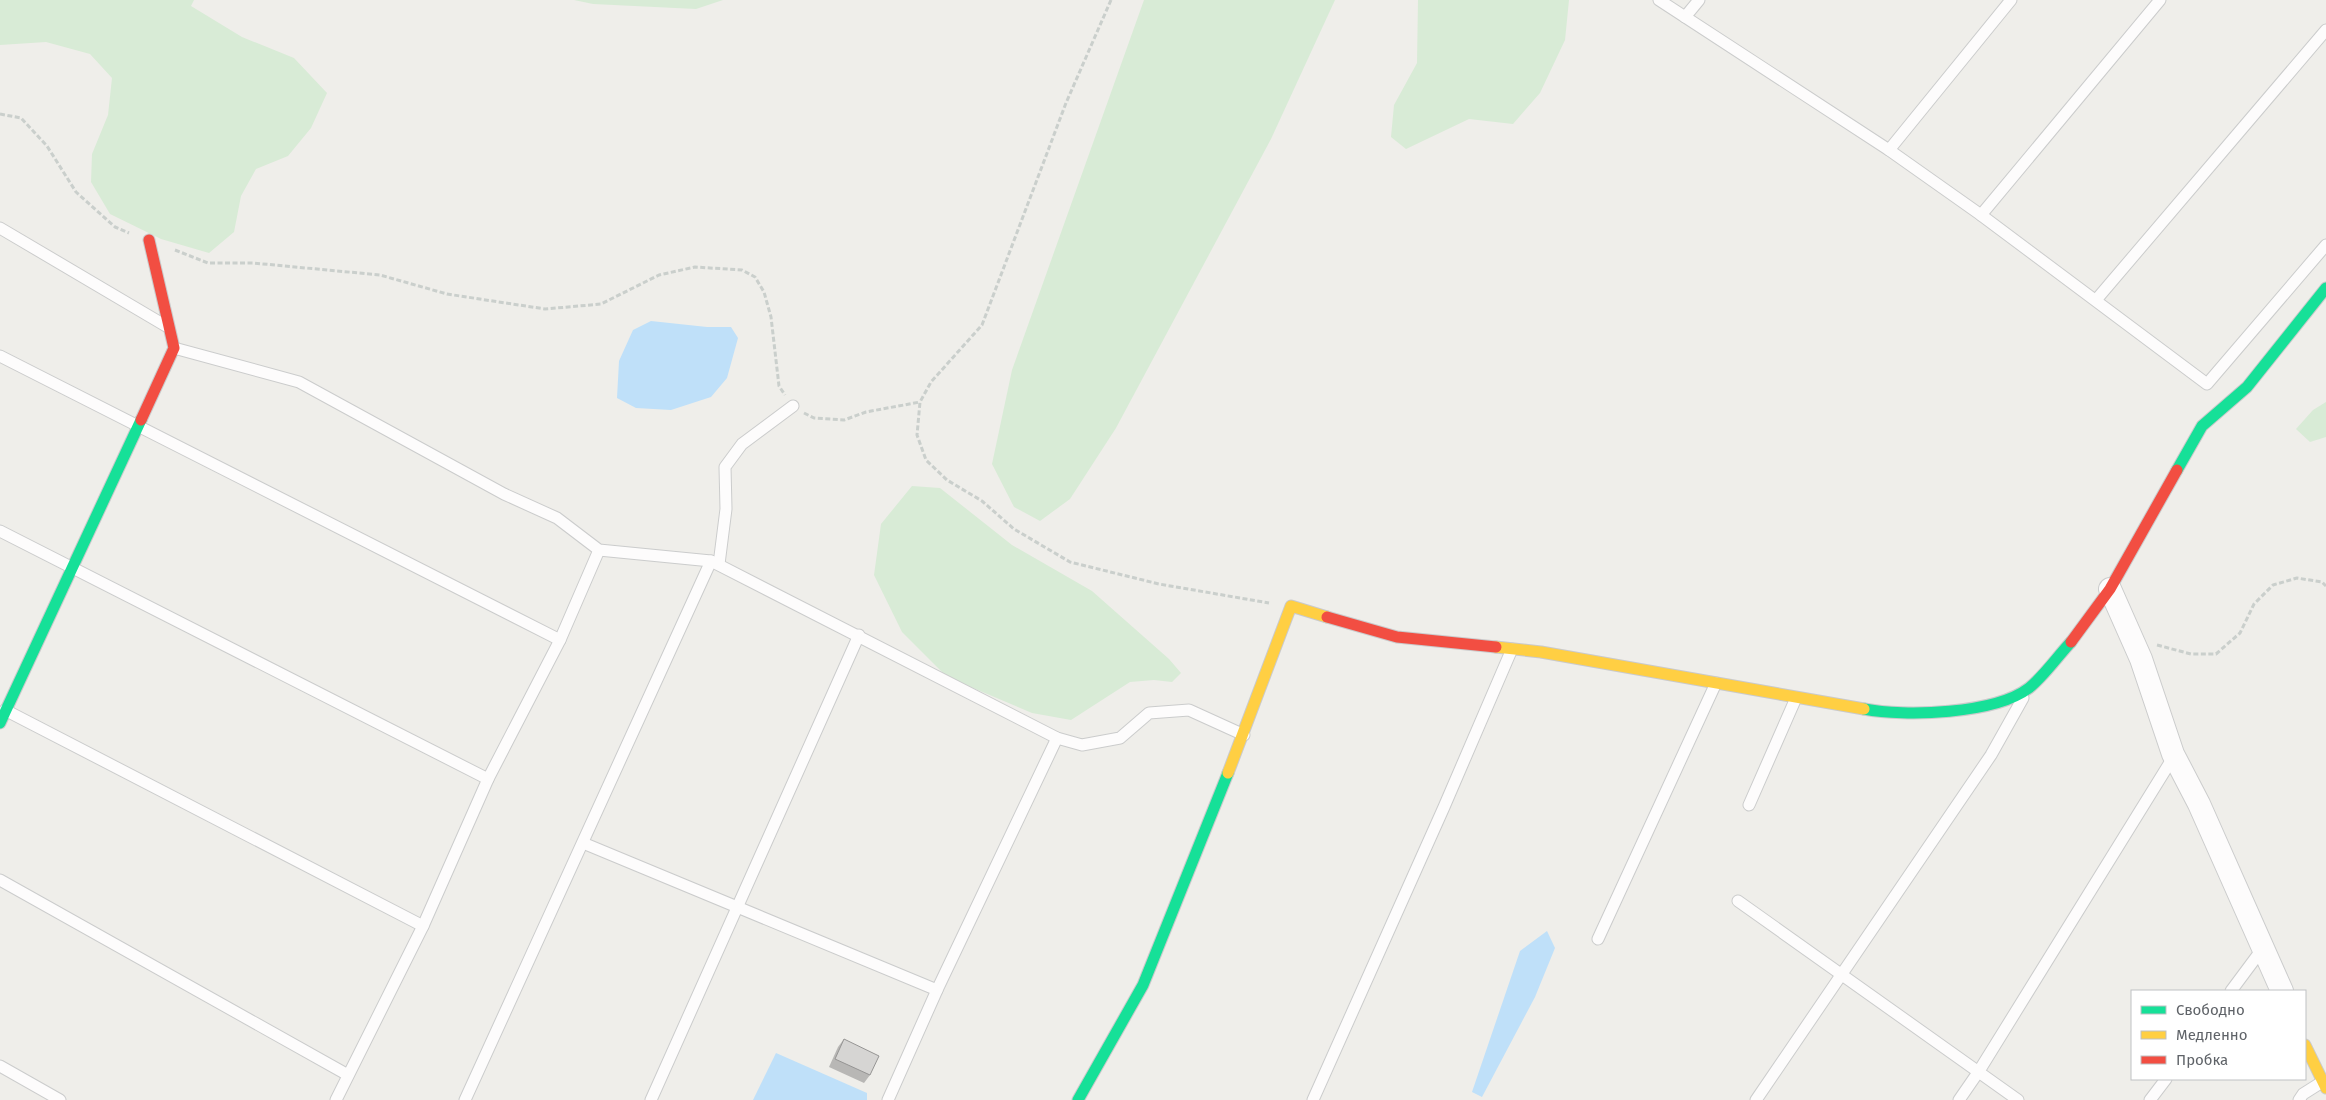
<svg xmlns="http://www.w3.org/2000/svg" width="2326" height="1100" font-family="'Fira Sans',sans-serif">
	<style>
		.green { fill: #d8ebd6 }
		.water { fill: #bfe0f9 }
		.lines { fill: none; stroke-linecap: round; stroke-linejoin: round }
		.lane-casing { stroke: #cbcccc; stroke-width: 13 }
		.street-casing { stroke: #cbcccc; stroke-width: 24 }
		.fast-casing { stroke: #cacacb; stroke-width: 13 }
		.slow-casing { stroke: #cacacb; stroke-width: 13 }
		.jam-casing { stroke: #cacacb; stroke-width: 13 }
		.path { stroke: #cacfcc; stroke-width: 3; stroke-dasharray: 5 2.5; stroke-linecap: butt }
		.lane { stroke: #fdfcfc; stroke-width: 11 }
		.street { stroke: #fdfcfc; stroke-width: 22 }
		.fast { stroke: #16e098; stroke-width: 11 }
		.slow { stroke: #ffcf43; stroke-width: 11 }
		.jam { stroke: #f24e42; stroke-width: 11 }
		.wall { fill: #b8b7b5 }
		.building { fill: #d6d5d3; stroke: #969594 }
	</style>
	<rect width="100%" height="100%" fill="#efeeea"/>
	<!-- green -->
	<g class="green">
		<polygon points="0,0 194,0 191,6 242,37 294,58 327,93 311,128 288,156 256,169 241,196 234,232 209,253 161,239 110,214 91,182 92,154 108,115 112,78 90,54 46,42 0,45"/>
		<polygon points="574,0 723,0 696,9 593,4"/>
		<polygon points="1144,0 1335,0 1271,139 1116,428 1070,499 1040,521 1014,507 992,464 1012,370"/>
		<polygon points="1418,0 1569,0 1565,40 1540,93 1513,124 1469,119 1406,149 1391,137 1394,105 1417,63"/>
		<polygon points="2326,402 2326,437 2310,442 2296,429 2313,410"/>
		<polygon points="912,486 940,488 1012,545 1092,591 1169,659 1181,673 1172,682 1154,680 1130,682 1071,720 1032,713 947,677 902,632 874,575 881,524"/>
	</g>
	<!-- water -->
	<g class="water">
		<polygon points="651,321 707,327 731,327 738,338 727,378 711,397 671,410 636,408 617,398 619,361 633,330"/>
		<polygon points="1547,931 1555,948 1535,997 1482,1097 1472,1092 1520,951"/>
		<polygon points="776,1053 867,1093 867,1100 753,1100"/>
	</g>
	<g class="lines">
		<defs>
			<g id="lane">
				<polyline points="1659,0 1889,150 1981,215 2207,384 2326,245"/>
				<polyline points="1685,17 1699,0"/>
				<polyline points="1889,150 2011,0"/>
				<polyline points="1981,215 2160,0"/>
				<polyline points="0,228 166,326"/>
				<polyline points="2096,300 2326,30"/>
				<polyline points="174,348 299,382 504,494 557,518 599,550 711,561 1057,738 1082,745 1120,738 1149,713 1189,710 1244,735"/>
				<polyline points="0,356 560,640"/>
				<polyline points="0,531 488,779"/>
				<polyline points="719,564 726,509 725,467 742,444 793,406"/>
				<polyline points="5,710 423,926"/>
				<polyline points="1749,805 1796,698"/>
				<polyline points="583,843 937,990"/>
				<polyline points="0,880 348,1075"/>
				<polyline points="1738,901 2018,1100"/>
				<polyline points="1598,939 1716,683"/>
				<polyline points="2231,991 2263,948"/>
				<polyline points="0,1066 60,1100"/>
				<polyline points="336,1100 423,926 488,779 560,640 599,550"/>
				<polyline points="465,1100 711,561"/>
				<polyline points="651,1100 859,635"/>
				<polyline points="888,1100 937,990 1057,738"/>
				<polyline points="1313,1100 1444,807 1512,649"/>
				<polyline points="1756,1100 1991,755 2023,698"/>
				<polyline points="1959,1100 1979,1071 2174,756"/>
				<polyline points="2150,1100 2166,1079"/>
				<polyline points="2299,1100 2303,1094 2322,1082"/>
			</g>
			<polyline id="street" points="2110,589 2141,659 2173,754 2199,804 2282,991"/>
			<g id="fast">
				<polyline points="2177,470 2202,426 2247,387 2326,288"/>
				<path d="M1864 709C1905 717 1995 714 2029 688 2044 676 2057 657 2071 642"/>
				<polyline points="0,723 141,420"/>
				<polyline points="1078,1100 1143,985 1228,773"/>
			</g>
			<g id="slow">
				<polyline points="1496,647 1541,652 1864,709"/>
				<polyline points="1228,773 1291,606 1327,617"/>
				<polyline points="2305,1045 2326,1088"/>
			</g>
			<g id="jam">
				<polyline points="141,420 174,348 149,240"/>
				<polyline points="1327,617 1397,637 1496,647"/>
				<polyline points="2071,642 2110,589 2177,470"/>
			</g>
		</defs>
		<!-- lane casing -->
		<use href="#lane" class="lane-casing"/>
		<!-- street casing -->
		<use href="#street" class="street-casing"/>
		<!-- fast casing -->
		<use href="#fast" class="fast-casing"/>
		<!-- slow casing -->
		<use href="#slow" class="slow-casing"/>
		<!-- jam casing -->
		<use href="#jam" class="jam-casing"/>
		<!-- path -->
		<g class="path">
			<polyline points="1111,0 1066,103 982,325 931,382 920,402 917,435 926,460 947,480 982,501 1014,529 1070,562 1159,584 1269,603"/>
			<polyline points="0,114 21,118 47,146 76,192 115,227 129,233"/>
			<polyline points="175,250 208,263 253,263 380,275 447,294 545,309 601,304 659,275 695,267 742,270 755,277 764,292 771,317 779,386 785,395"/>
			<polyline points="804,413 814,418 844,420 866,412 920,402"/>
			<polyline points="2157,645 2191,654 2216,654 2240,633 2254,604 2273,585 2297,578 2322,582 2326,586"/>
		</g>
		<!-- lane -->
		<use href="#lane" class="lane"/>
		<!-- street -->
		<use href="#street" class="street"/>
		<!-- fast -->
		<use href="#fast" class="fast"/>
		<!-- slow -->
		<use href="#slow" class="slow"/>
		<!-- jam -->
		<use href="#jam" class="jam"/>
	</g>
	<!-- wall -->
	<polygon class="wall" points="844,1039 870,1075 864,1083 829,1067 838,1047"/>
	<!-- building -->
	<polygon class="building" points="844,1039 879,1056 870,1075 835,1059"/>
	<!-- legend -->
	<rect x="2131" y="990" width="175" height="90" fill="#ffffff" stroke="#bfc1c3"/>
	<rect x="2141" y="1006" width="25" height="8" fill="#16e098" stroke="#bfc1c3"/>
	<text x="2176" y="1015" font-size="15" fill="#5f6368">Свободно</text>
	<rect x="2141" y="1031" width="25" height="8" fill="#ffcf43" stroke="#bfc1c3"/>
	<text x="2176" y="1040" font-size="15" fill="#5f6368">Медленно</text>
	<rect x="2141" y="1056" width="25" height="8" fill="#f24e42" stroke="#bfc1c3"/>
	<text x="2176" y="1065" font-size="15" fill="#5f6368">Пробка</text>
</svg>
